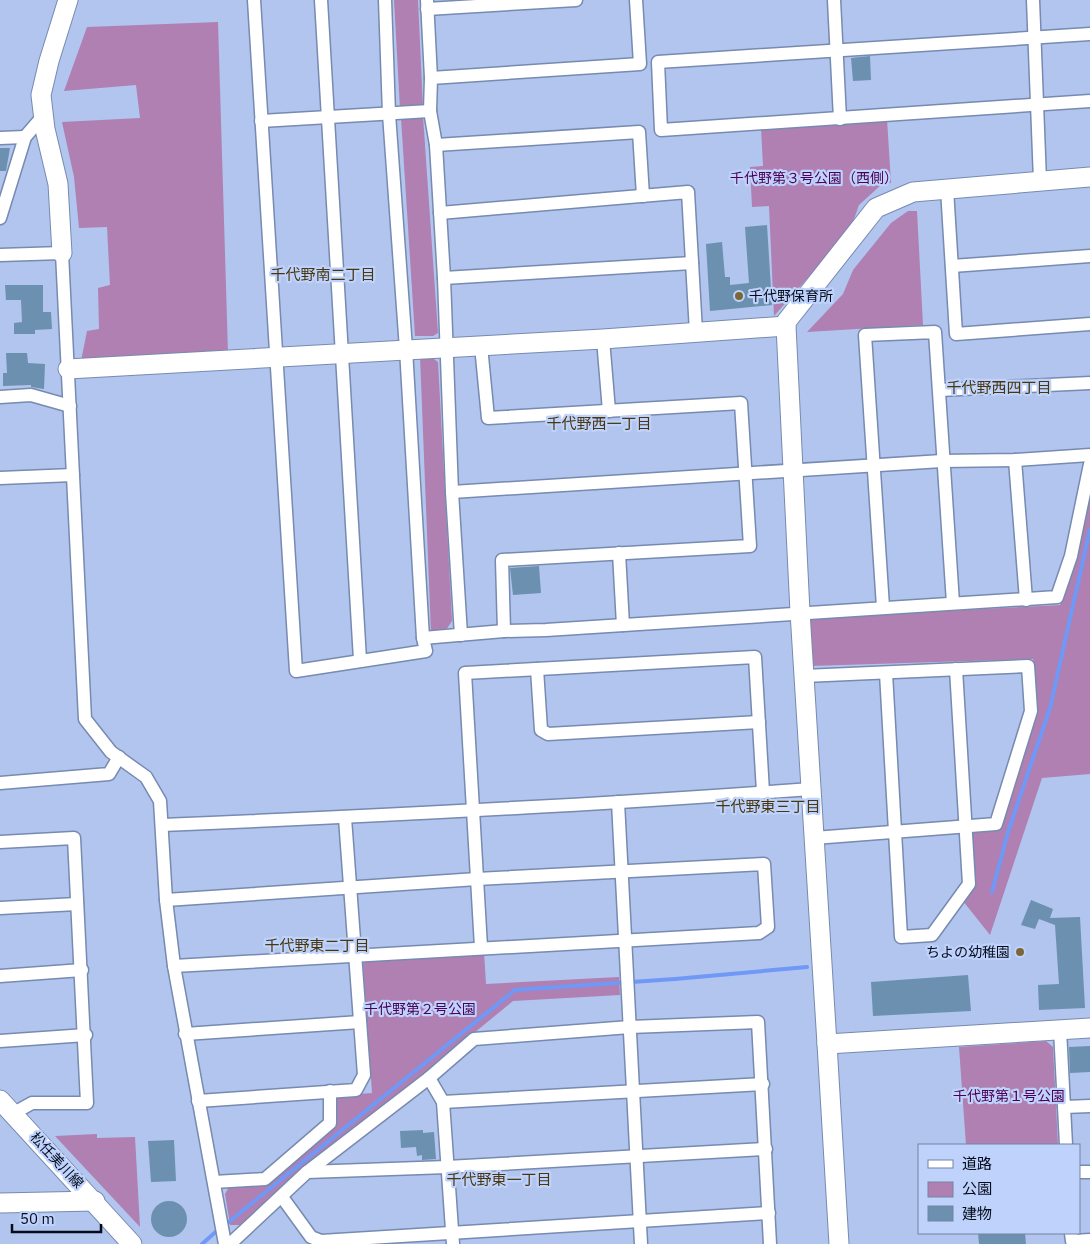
<svg xmlns="http://www.w3.org/2000/svg" width="1090" height="1244" font-family="'IBM Plex Sans','Noto Sans JP',sans-serif">
	<style>
		.green { fill: #af80b1 }
		.lines { fill: none; stroke-linecap: round; stroke-linejoin: round }
		.stream { stroke: #7098f6; stroke-width: 4 }
		.building { fill: #6c90af }
		.street-casing { stroke: #778ab0; stroke-width: 15 }
		.secondary-casing { stroke: #778ab0; stroke-width: 21 }
		.street { stroke: #fff; stroke-width: 12 }
		.secondary { stroke: #fff; stroke-width: 19 }
		.poi-dot { fill: #7c6636; stroke: #bed2fc; stroke-width: 2 }
		.labels { text-anchor: middle; stroke-width: 4.5; stroke-linejoin: round; paint-order: stroke }
		.park-label { font-size: 14px; fill: #4d0053; stroke: #bed2fc }
		.poi-label { font-size: 14px; fill: #060c1a; stroke: #bed2fc; text-anchor: start }
		.street-label { font-size: 14px; fill: #060c1a; stroke: #bed2fc }
		.neighbourhood-label { font-size: 15px; fill: #47360e; stroke: #bed2fc }
	</style>
	<rect width="100%" height="100%" fill="#b1c5ee"/>
	<!-- green -->
	<g class="green">
		<polygon points="394,0 418,0 423,108 400,109"/>
		<polygon points="218,22 228,353 81,361 87,331 99,329 98,288 110,285 107,227 79,228 74,177 62,122 140,118 136,85 64,91 87,27"/>
		<polygon points="423,116 438,333 433,336 415,336 401,118"/>
		<polygon points="887,119 891,183 882,184 859,205 850,230 774,316 769,206 752,207 750,167 763,166 761,128"/>
		<polygon points="908,211 917,211 923,325 807,332 843,294 853,270 891,223"/>
		<polygon points="420,356 431,357 438,362 452,621 446,630 431,633"/>
		<polygon points="1090,490 1090,774 1042,778 990,935 963,901 970,831 998,830 1037,709 1033,659 810,666 808,618 1060,605 1075,557"/>
		<polygon points="484,952 486,984 619,977 620,995 513,1001 240,1225 230,1225 225,1194 230,1185 270,1181 335,1124 334,1096 372,1093 363,964 367,959"/>
		<polygon points="1046,1041 1053,1047 1058,1145 966,1145 959,1047"/>
		<polygon points="97,1134 97,1138 135,1137 140,1227 55,1136"/>
	</g>
	<g class="lines">
		<!-- stream -->
		<g class="stream">
			<polyline points="992,892 1008,832 1050,708 1090,529"/>
			<polyline points="225,1225 515,990 675,979 807,967"/>
			<polyline points="202,1244 219,1229"/>
		</g>
	</g>
	<!-- building -->
	<g class="building">
		<polygon points="870,56 871,80 853,81 851,58"/>
		<polygon points="0,148 10,148 6,171 0,171"/>
		<polygon points="767,225 772,305 710,311 706,244 722,242 725,277 730,277 730,285 749,283 745,227"/>
		<polygon points="5,285 43,285 43,312 51,312 52,329 35,330 35,334 14,334 14,323 22,322 21,300 6,300"/>
		<polygon points="6,353 27,353 28,363 45,364 44,389 31,387 31,385 3,386 3,373 7,373"/>
		<polygon points="539,566 541,593 513,595 510,568"/>
		<polygon points="1031,900 1053,909 1050,918 1080,917 1085,1008 1039,1010 1038,985 1059,984 1055,925 1039,919 1035,929 1021,925"/>
		<polygon points="968,975 971,1011 873,1016 871,982"/>
		<polygon points="1090,1046 1090,1072 1070,1073 1069,1047"/>
		<polygon points="423,1130 423,1133 434,1132 436,1159 422,1160 422,1155 417,1156 416,1147 401,1148 400,1131"/>
		<polygon points="174,1140 176,1181 151,1182 148,1141"/>
		<circle cx="169" cy="1219" r="18"/>
		<polygon points="978,1233 1025,1233 1026,1244 979,1244"/>
	</g>
	<g class="lines">
		<defs>
			<g id="street">
				<polyline points="254,0 296,671 426,651 423,638 406,349 389,114 385,0"/>
				<polyline points="321,0 360,660"/>
				<polyline points="427,0 431,78 430,111 436,145 444,278 452,492 461,635"/>
				<polyline points="834,0 840,119"/>
				<polyline points="1033,0 1040,181"/>
				<polyline points="427,9 576,0"/>
				<polyline points="1090,34 658,62 661,130 1090,101"/>
				<polyline points="431,78 640,64 636,0"/>
				<polyline points="261,121 430,111"/>
				<polyline points="0,138 25,137"/>
				<polyline points="436,145 639,132 643,196"/>
				<polyline points="947,189 956,334 1090,324"/>
				<polyline points="440,213 688,192 696,332"/>
				<polyline points="0,218 25,137 44,115"/>
				<polyline points="0,255 62,253 85,719 111,752 146,777 160,801 166,900 174,966 225,1244"/>
				<polyline points="952,266 1090,256"/>
				<polyline points="444,278 692,263"/>
				<polyline points="603,339 609,411"/>
				<polyline points="481,346 488,418 741,403 750,546 502,560 504,631"/>
				<polyline points="940,390 1090,383"/>
				<polyline points="0,397 31,395 70,406"/>
				<polyline points="1015,460 1026,600"/>
				<polyline points="0,478 73,475"/>
				<polyline points="452,492 942,461 1015,460 1090,455"/>
				<polyline points="619,553 623,625"/>
				<polyline points="883,607 865,335 935,332 953,603"/>
				<polyline points="423,638 504,631 546,630 1057,597 1071,556 1090,464"/>
				<polyline points="537,669 541,730 548,734 759,722"/>
				<polyline points="886,673 901,937 932,935 969,884 956,669"/>
				<polyline points="804,676 1028,666 1031,711 996,824 814,838"/>
				<polyline points="0,783 109,774 119,757"/>
				<polyline points="618,802 641,1244"/>
				<path d="M162 825C378 816 595 805 811 789"/>
				<polyline points="0,842 74,838 87,1103 32,1103 14,1113"/>
				<polyline points="166,900 477,879 764,864 768,927 759,933 174,966"/>
				<polyline points="0,908 77,904"/>
				<polyline points="481,947 465,673 755,657 763,792"/>
				<polyline points="0,976 82,970"/>
				<polyline points="1060,1030 1066,1145"/>
				<polyline points="185,1034 360,1022"/>
				<polyline points="0,1041 86,1035"/>
				<polyline points="429,1078 443,1102 453,1244"/>
				<polyline points="198,1101 356,1090 364,1075 345,818"/>
				<polyline points="443,1102 763,1084"/>
				<polyline points="1064,1107 1090,1106"/>
				<polyline points="307,1172 447,1167 766,1149"/>
				<polyline points="1079,1172 1090,1172"/>
				<polyline points="214,1182 265,1179 330,1123 330,1091"/>
				<polyline points="282,1197 311,1237 321,1241 769,1213"/>
				<polyline points="1071,1233 1072,1241 1090,1240"/>
				<polyline points="230,1244 307,1172 429,1078 474,1039 630,1027 758,1022 770,1244"/>
			</g>
			<g id="secondary">
				<polyline points="1090,177 913,192 876,208 786,322 786,326 800,612 827,1044 1090,1028"/>
				<polyline points="62,253 58,184 45,129 41,95 49,61 68,0"/>
				<polyline points="68,369 603,339 786,326"/>
				<polyline points="827,1044 839,1244"/>
				<polyline points="0,1100 132,1244"/>
				<polyline points="0,1203 95,1201"/>
			</g>
		</defs>
		<!-- street casing -->
		<use href="#street" class="street-casing"/>
		<!-- secondary casing -->
		<use href="#secondary" class="secondary-casing"/>
		<!-- street -->
		<use href="#street" class="street"/>
		<!-- secondary -->
		<use href="#secondary" class="secondary"/>
	</g>
	<!-- markers -->
	<g class="poi-dot">
		<circle cx="739" cy="296" r="5"/>
		<circle cx="1020" cy="952" r="5"/>
	</g>
	<g class="labels">
		<!-- park labels -->
		<g class="park-label">
			<text x="814" y="183">千代野第３号公園（西側）</text>
			<text x="420" y="1014">千代野第２号公園</text>
			<text x="1009" y="1101">千代野第１号公園</text>
		</g>
		<!-- poi labels -->
		<g class="poi-label">
			<text x="749" y="301">千代野保育所</text>
			<text x="1010" y="957" text-anchor="end">ちよの幼稚園</text>
		</g>
		<!-- street labels -->
		<g class="street-label">
			<text transform="translate(57 1160) rotate(47)" y="5">松任美川線</text>
		</g>
		<!-- neighbourhood labels -->
		<g class="neighbourhood-label">
			<text x="323" y="280">千代野南二丁目</text>
			<text x="999" y="393">千代野西四丁目</text>
			<text x="599" y="429">千代野西一丁目</text>
			<text x="768" y="812">千代野東三丁目</text>
			<text x="317" y="951">千代野東二丁目</text>
			<text x="499" y="1185">千代野東一丁目</text>
		</g>
	</g>
	<!-- legend -->
	<rect x="918" y="1144" width="162" height="90" fill="#bed2fc" stroke="#7483a2"/>
	<rect x="928" y="1160" width="25" height="8" fill="#ffffff" stroke="#7483a2"/>
	<text x="962" y="1169" font-size="15" fill="#060c1a">道路</text>
	<rect x="928" y="1182" width="25" height="15" fill="#af80b1" stroke="#7483a2"/>
	<text x="962" y="1194" font-size="15" fill="#060c1a">公園</text>
	<rect x="928" y="1206" width="25" height="15" fill="#6c90af" stroke="#7483a2"/>
	<text x="962" y="1219" font-size="15" fill="#060c1a">建物</text>
	<!-- scale -->
	<path d="M12 1224v8h89v-8" fill="none" stroke="#060c1a" stroke-width="2.5"/>
	<text x="20" y="1224" font-size="15" fill="#060c1a" stroke="#bed2fc" stroke-width="4" paint-order="stroke">50 m</text>
</svg>
